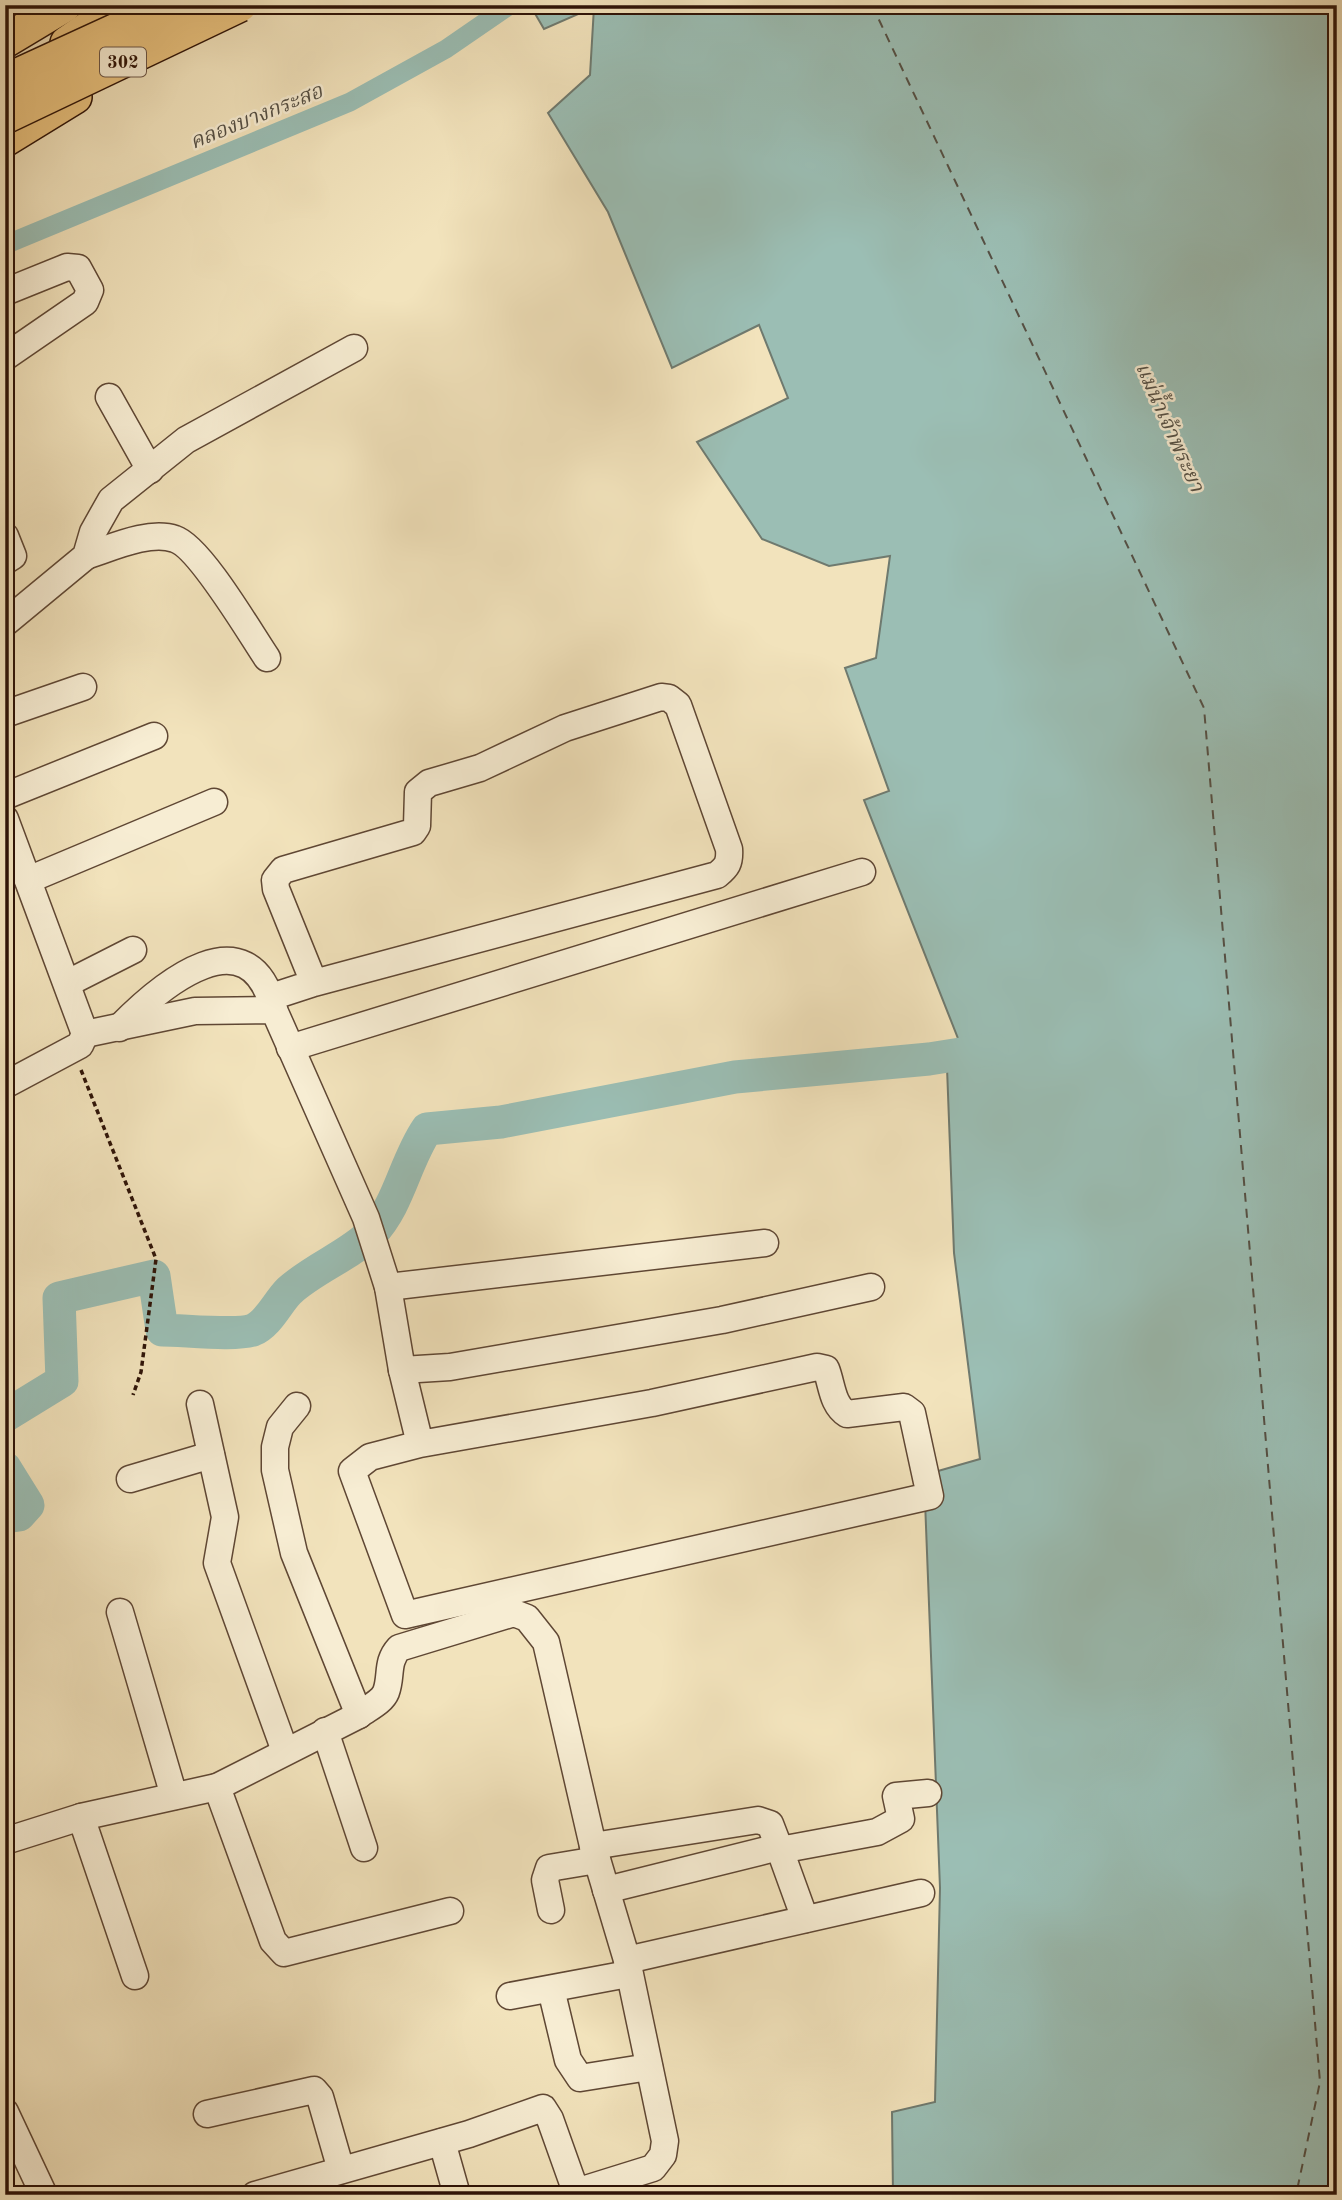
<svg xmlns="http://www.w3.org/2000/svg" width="1342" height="2200" font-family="'Old Standard TT','Noto Serif Thai',serif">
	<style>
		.water { fill: #9bbeb4; stroke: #6f7a6f; stroke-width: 2 }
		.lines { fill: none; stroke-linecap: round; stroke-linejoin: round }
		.canal { stroke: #9bbeb4; stroke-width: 19 }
		.river { stroke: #9bbeb4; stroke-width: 33 }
		.ferry { stroke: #544f44; stroke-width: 2; stroke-dasharray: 9 7; stroke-linecap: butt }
		.minor-casing { stroke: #5f4734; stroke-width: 29 }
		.major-casing { stroke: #2e1307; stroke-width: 36 }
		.path { stroke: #2e1307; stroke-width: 3.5; stroke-dasharray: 5 3.5; stroke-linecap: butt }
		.minor { stroke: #f7edd3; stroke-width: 26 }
		.major { stroke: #e9c27e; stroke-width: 33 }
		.major-bridge-casing { stroke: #2e1307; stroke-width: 36; stroke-linecap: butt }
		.major-bridge { stroke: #e9c27e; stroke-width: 33 }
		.labels { text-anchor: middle; stroke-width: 5; stroke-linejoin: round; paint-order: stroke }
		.shield { fill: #f7edd3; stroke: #6a5444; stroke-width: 2 }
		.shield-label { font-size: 18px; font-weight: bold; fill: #2e1307 }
		.water-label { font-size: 21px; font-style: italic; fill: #544f44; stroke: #f7edd3 }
	</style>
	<rect width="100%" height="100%" fill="#f2e3bc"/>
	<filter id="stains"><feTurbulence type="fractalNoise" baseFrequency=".00286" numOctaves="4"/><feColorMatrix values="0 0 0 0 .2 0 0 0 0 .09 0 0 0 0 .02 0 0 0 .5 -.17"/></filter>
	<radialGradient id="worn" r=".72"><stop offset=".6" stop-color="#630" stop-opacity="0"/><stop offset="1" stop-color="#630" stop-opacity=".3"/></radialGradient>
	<!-- water -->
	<polygon class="water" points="530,5 1337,5 1337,2195 893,2195 892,2112 935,2102 940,1888 924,1475 980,1459 954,1253 946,1041 959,1041 864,800 889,791 845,668 876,658 890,556 829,566 762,539 697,442 788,398 759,325 672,368 608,212 548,113 590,75 594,7 544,29"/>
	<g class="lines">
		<!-- canal -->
		<polyline class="canal" points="5,241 12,242 350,102 446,49 510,5"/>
		<!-- river -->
		<g class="river">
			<path d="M5 1416 62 1381 59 1298 154 1276 162 1330C183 1330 237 1336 253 1330 269 1323 277 1303 289 1291 314 1268 347 1257 372 1233 399 1205 405 1161 427 1129L501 1122 735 1077 929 1059 992 1049"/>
			<polyline points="5,1468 28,1505 19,1515 5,1517"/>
		</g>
		<!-- ferry -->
		<polyline class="ferry" points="872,5 1204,708 1320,2082 1296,2195"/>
		<defs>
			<g id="minor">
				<polyline points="5,292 67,267 78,268 90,290 85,302 5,357"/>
				<polyline points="109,397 150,470"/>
				<polyline points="5,536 13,556 5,561"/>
				<path d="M86 556C111 548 149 530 175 539 200 547 250 633 267 658"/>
				<polyline points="5,623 86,556 93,532 111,500 186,440 354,348"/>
				<polyline points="5,714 83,687"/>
				<polyline points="5,796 154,736"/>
				<polyline points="5,819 85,1034"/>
				<polyline points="28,880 214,802"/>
				<polyline points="68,983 133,950"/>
				<path d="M271 997 314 983 276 889 275 880 283 870 413 832 417 826 418 792 429 783 480 768 565 728 661 697 669 698 678 705 729 849C730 863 727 867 717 875L314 983"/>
				<path d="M119 1028C161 985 249 911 274 1010"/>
				<polyline points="85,1034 195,1011 274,1010 366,1218 388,1287 402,1370 450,1367 722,1320 871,1287"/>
				<polyline points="290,1048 862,872"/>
				<polyline points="5,1085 80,1045 85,1034"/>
				<polyline points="388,1287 765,1243"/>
				<path d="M402 1370 420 1444 652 1403 817 1367 826 1369C832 1384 832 1405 847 1414L904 1407 912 1413 930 1496 405 1615 352 1471 370 1457 420 1444"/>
				<polyline points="200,1404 225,1517 217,1563 285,1751"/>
				<polyline points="297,1406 280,1427 275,1447 275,1470 294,1553 359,1715"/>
				<polyline points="130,1479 211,1455"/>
				<polyline points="120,1612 174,1796"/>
				<polyline points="325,1731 364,1848"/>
				<polyline points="217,1787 273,1941 284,1953 450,1911"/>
				<polyline points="81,1817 135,1976"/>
				<path d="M5 1841 81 1817 217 1787 359 1715C368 1708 382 1702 386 1692 392 1676 386 1662 399 1648L514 1613 527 1618 546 1642 593 1846 627 1960 665 2141 663 2155 653 2168 576 2192 550 2119 543 2108 469 2134 255 2195"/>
				<polyline points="593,1846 758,1820 770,1824 780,1850 877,1832 901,1819 896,1796 928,1793"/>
				<polyline points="606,1890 771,1849 780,1850 805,1919"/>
				<polyline points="551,1910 545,1880 549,1868 597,1860"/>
				<polyline points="627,1960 921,1893"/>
				<polyline points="551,1989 568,2060 580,2078 649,2067"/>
				<polyline points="510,1996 628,1974"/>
				<polyline points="5,2112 44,2195"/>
				<polyline points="207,2114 314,2090 320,2097 341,2170"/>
				<polyline points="442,2142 457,2195"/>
			</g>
			<g id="major">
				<polyline points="5,41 65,5"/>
				<polyline points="67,43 122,5"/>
				<polyline points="5,140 75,97"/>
			</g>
		</defs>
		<!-- minor casing -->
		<use href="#minor" class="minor-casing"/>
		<!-- major casing -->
		<use href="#major" class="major-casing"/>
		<!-- path -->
		<polyline class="path" points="81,1070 156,1259 141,1372 133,1395"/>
		<!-- minor -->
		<use href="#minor" class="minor"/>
		<!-- major -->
		<use href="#major" class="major"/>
		<defs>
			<g id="major-bridge">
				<polyline points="5,81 171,5"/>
				<polyline points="5,117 240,5"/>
			</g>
		</defs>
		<!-- major-bridge casing -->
		<use href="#major-bridge" class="major-bridge-casing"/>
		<!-- major-bridge -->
		<use href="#major-bridge" class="major-bridge"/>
	</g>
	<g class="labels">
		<!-- shield labels -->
		<rect class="shield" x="100" y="47.5" width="46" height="29" rx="5"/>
		<g class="shield-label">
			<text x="123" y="68">302</text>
		</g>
		<!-- water labels -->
		<g class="water-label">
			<text transform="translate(256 116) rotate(-22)" y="7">คลองบางกระสอ</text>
			<text transform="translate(1170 427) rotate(66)" y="7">แม่น้ำเจ้าพระยา</text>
		</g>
	</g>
	<!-- margin -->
	<rect width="1342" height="2200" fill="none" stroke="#f2e3bc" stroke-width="28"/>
	<rect x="7" y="7" width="1328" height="2186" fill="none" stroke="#2e1307" stroke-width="3.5"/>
	<rect x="14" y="14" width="1314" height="2172" fill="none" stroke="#2e1307" stroke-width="2"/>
	<rect width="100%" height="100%" filter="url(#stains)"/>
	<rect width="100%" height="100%" fill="url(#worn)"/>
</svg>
